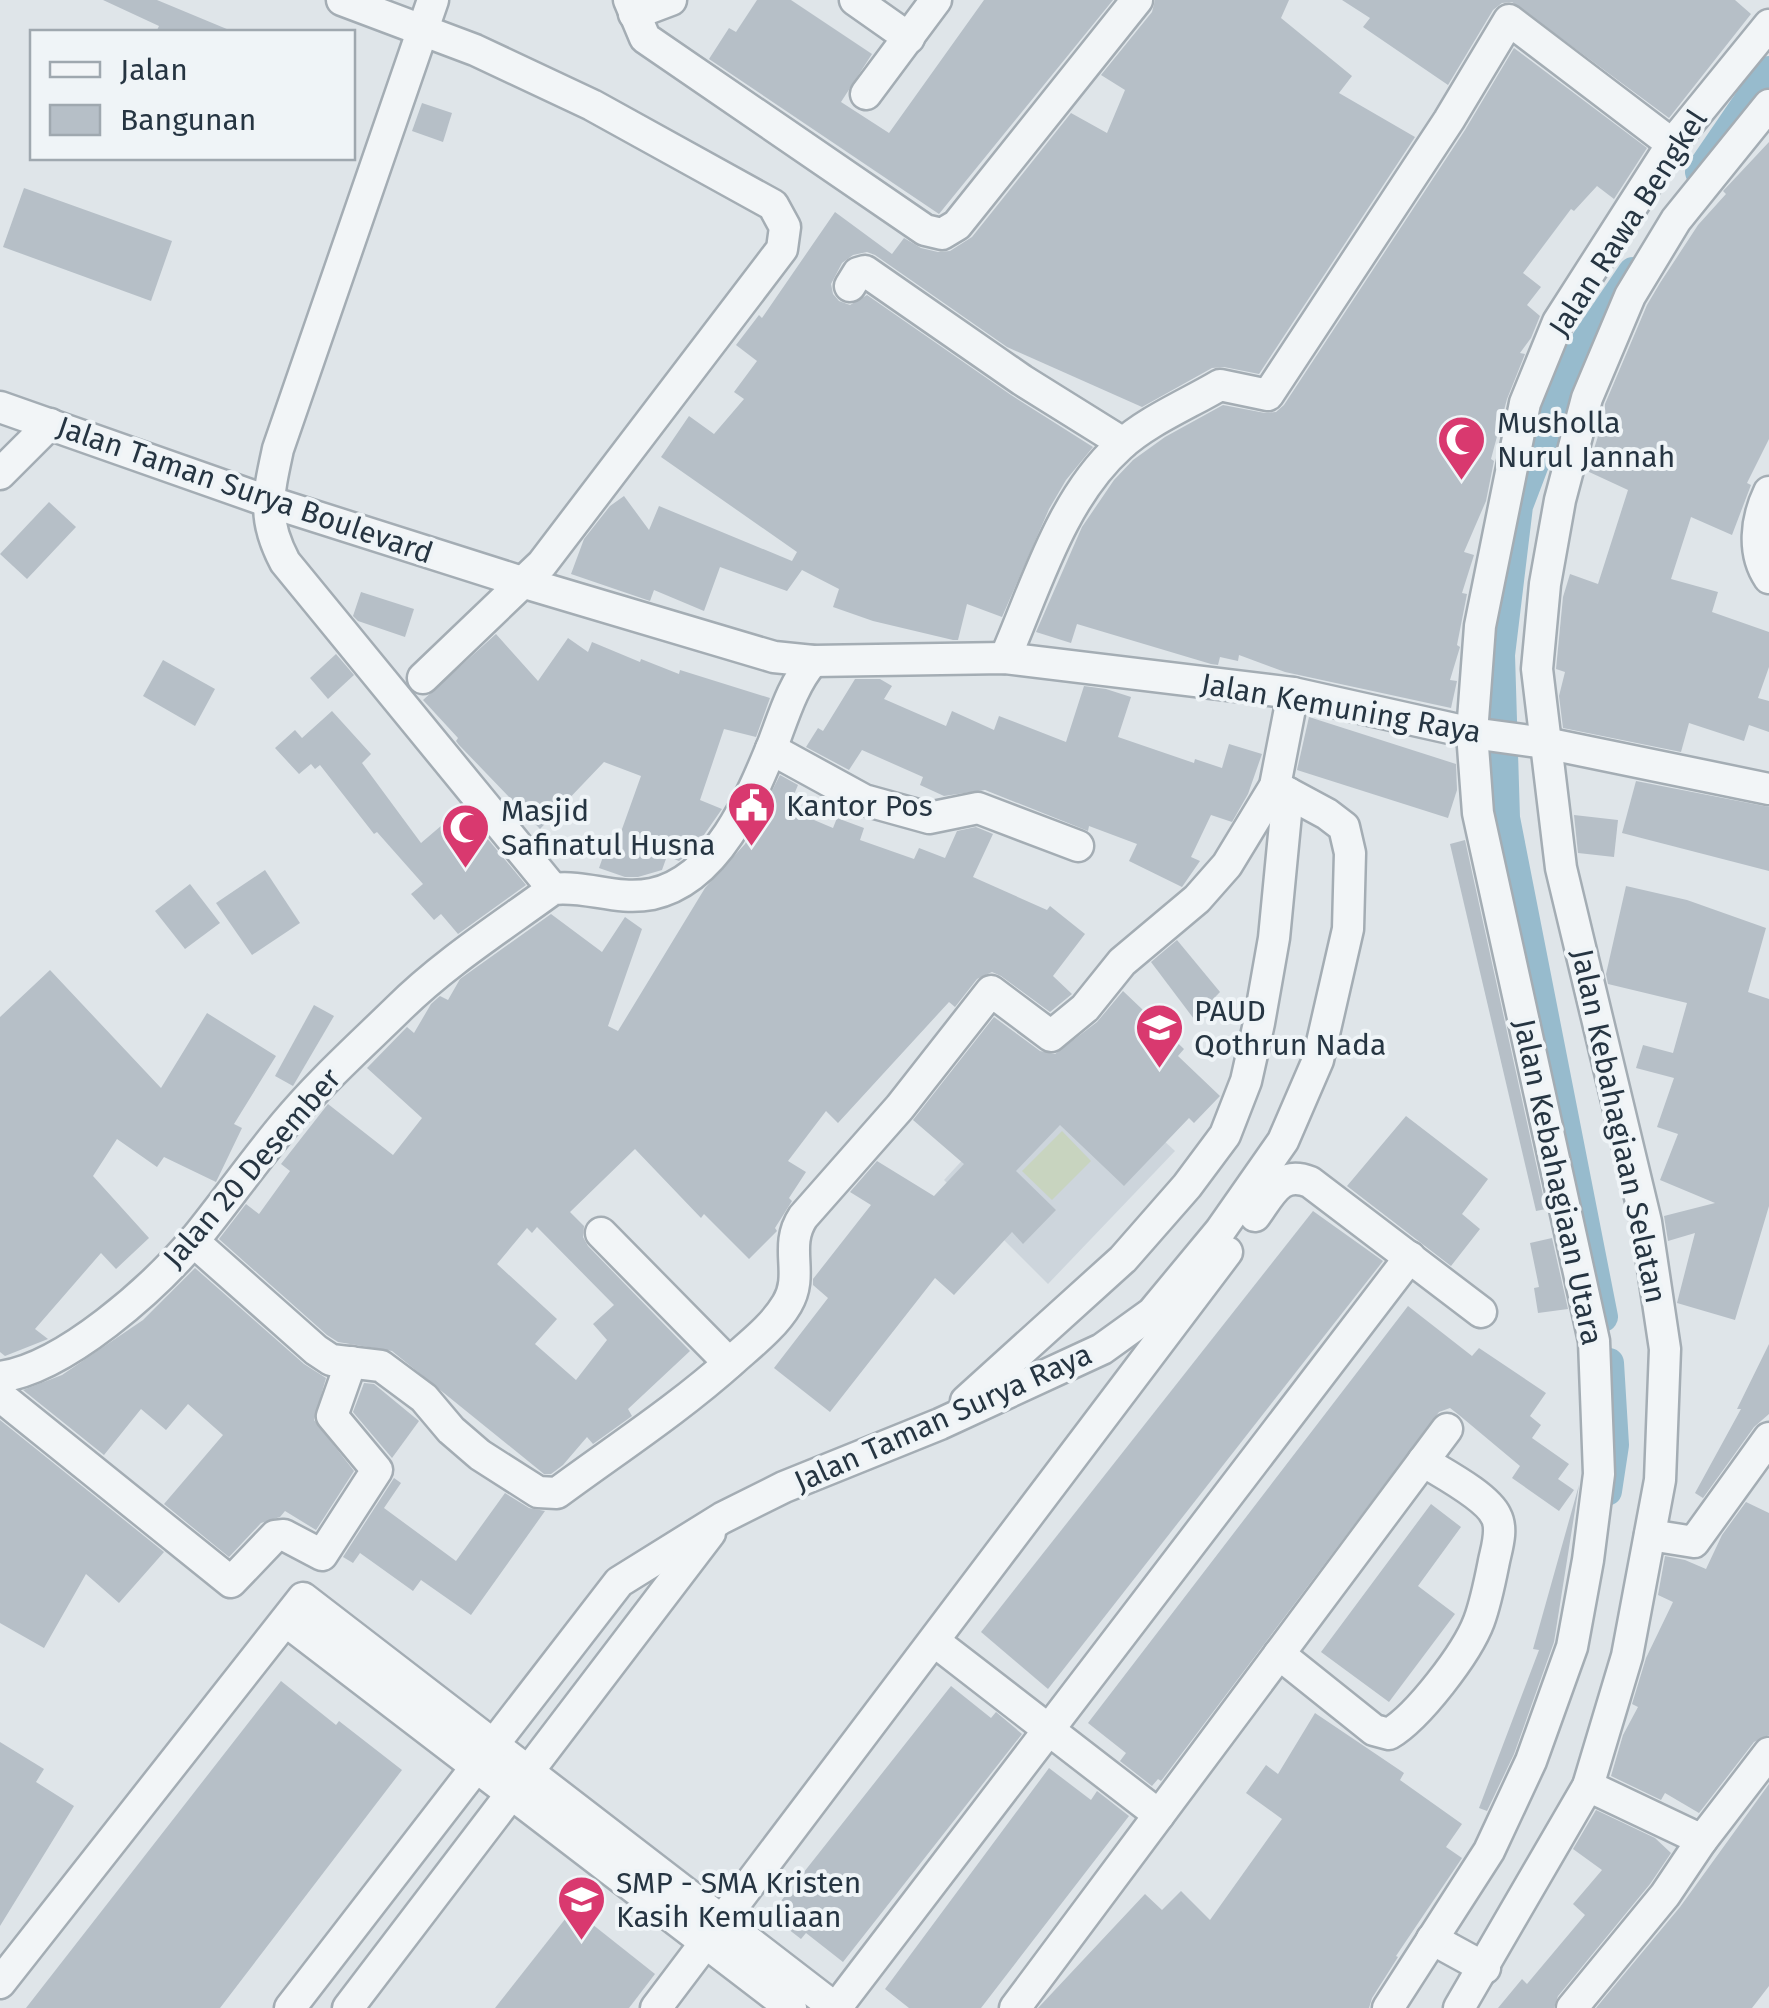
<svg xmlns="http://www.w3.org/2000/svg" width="1769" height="2008" font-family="'Fira Sans',sans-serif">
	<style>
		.built { fill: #cdd5dc }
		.green { fill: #c8d4bf }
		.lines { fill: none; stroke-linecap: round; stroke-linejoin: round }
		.canal { stroke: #97bbcd; stroke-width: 30 }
		.building { fill: #b6bfc7; fill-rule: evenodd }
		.minor-casing { stroke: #a4adb4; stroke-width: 35 }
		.minor { stroke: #f2f5f7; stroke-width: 30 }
		.labels { text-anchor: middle; stroke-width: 8; stroke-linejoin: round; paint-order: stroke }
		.street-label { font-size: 30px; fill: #263542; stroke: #eff4f7 }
		.poi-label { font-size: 30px; fill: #263542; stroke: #eff4f7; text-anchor: start }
	</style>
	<rect width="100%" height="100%" fill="#dfe5e9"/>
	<!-- built -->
	<polygon class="built" points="1065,1049 1175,1151 1048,1284 944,1180"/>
	<!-- green -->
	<polygon class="green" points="1062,1131 1091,1161 1052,1200 1022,1171"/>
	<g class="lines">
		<!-- canal -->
		<g class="canal">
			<polyline points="1700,172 1769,71"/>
			<polyline points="1603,1317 1505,818 1500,655 1518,506 1574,359 1633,272"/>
			<polyline points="1607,1491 1614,1445 1609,1363"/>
		</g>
	</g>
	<!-- building -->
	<g class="building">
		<polygon points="103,0 157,0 234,32 156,32 159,26"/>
		<polygon points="757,0 791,0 872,54 841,102 889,133 984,0 1113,0 939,214 709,59 729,28 736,32"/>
		<polygon points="1155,0 1289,0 1281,18 1352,76 1339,93 1415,137 1259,374 1224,367 1212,368 1142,407 1007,347 875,255 867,252 853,255 842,263 831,284 833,294 839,301 850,305 867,295 1011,395 1093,447 1066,480 1049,509 1002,617 967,604 958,640 953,640 873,621 833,607 839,589 802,570 787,591 720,567 704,611 654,590 650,601 571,574 584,539 610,506 624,496 649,530 659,506 792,561 797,552 661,457 689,416 714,434 744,399 734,392 757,361 736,345 759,315 762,318 835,212 892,254 904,238 921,248 938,252 950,251 972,237 1071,113 1107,133 1125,90 1101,75 1152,12"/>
		<polygon points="1342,0 1735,0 1751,14 1669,118 1512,2 1502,3 1493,10 1448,85 1363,27 1370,18"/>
		<polygon points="1514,48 1647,148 1614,199 1597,186 1574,211 1571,209 1523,273 1541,287 1527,305 1540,316 1531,338 1520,353 1525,354 1507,399 1491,459 1494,461 1486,501 1464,552 1474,555 1462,593 1467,594 1457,645 1460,647 1450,680 1457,681 1451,708 1285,672 1239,655 1238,661 1220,657 1218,665 1211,664 1077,624 1071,643 1036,632 1082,527 1114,480 1133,460 1165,437 1223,405 1265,413 1276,412 1284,405 1465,130"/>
		<polygon points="422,103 452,113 443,142 412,131"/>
		<polygon points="1769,142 1769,439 1747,483 1751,485 1732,535 1691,517 1671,579 1718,592 1712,612 1769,632 1769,667 1758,698 1769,701 1769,732 1749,725 1744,741 1689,723 1681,752 1563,728 1559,696 1565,672 1556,669 1563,597 1570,574 1598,584 1628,490 1587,471 1605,414 1605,404 1647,305 1660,283 1698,225 1726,194 1723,191"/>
		<polygon points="24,188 172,241 151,301 3,247"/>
		<polygon points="49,502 76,527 27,579 0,554"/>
		<polygon points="361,592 414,609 405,637 358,621 353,616"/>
		<polygon points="496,634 538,681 568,638 588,652 592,642 640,662 641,659 679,674 680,670 770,698 756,737 724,729 700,800 722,809 699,842 683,858 679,861 667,856 662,870 638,877 625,877 599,868 609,840 617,843 641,776 604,762 540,829 459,745 456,741 458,738 423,700"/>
		<polygon points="336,654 354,675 328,699 310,678"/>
		<polygon points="163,660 215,689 195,726 143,696"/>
		<polygon points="855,679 880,679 892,686 884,699 946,726 952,711 994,730 999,716 1066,742 1084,686 1106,689 1131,697 1118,737 1194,763 1195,759 1222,768 1229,744 1262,754 1248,794 1232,822 1211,815 1191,857 1200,861 1182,887 1129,861 1137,844 1089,826 1088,831 985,790 944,796 920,785 923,777 862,750 849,770 806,747 818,728 823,731"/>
		<polygon points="332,711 371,754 362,763 421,843 462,808 526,885 458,934 441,914 434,920 411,894 423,884 377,832 374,834 320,765 315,769 311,764 299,774 275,748 295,730 302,738"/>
		<polygon points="1309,717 1456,764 1457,790 1448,818 1297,770"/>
		<path d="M780 775 798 785 788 809 833 828 837 818 864 828 860 840 914 859 919 848 945 858 957 831 976 827 993 834 973 877 1047 910 1050 906 1085 934 1053 976 1072 994 1050 1012 1001 976 992 972 977 979 955 1007 949 1002 838 1123 826 1111 788 1161 806 1172 789 1198 792 1201 775 1228 777 1231 749 1259 704 1214 701 1218 635 1149 570 1212 584 1226 583 1237 588 1246 690 1351 628 1409 632 1416 593 1444 587 1437 563 1465 551 1474H544L392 1351 338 1342 327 1335 219 1239 246 1204 259 1214 290 1171 281 1164 328 1104 393 1155 422 1118 367 1068 407 1027 414 1033 431 1004 440 996 448 1000 460 979 551 914 602 952 625 917 642 929 608 1026 618 1031 705 888 745 844ZM537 1227 614 1305 593 1324 607 1340 576 1380 535 1344 557 1319 497 1264 527 1228 532 1233Z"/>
		<polygon points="1636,781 1769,807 1769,871 1622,833"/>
		<polygon points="1574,815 1618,820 1614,857 1578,853"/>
		<polygon points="1465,840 1546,1209 1536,1211 1450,844"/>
		<polygon points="265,870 300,923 252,955 216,903"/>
		<polygon points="190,884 220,923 185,949 155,911"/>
		<polygon points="1626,886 1687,900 1766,928 1748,992 1769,999 1769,1206 1735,1320 1677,1303 1695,1233 1668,1241 1664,1216 1715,1203 1660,1180 1678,1134 1657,1127 1674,1078 1636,1068 1643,1045 1673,1053 1687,1003 1608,984 1606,974"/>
		<polygon points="1177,940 1220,992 1194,1019 1151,962"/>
		<polygon points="50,970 161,1088 207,1013 276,1056 234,1124 242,1128 216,1182 164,1157 157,1167 117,1139 93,1176 149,1238 116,1269 101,1253 35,1329 48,1339 5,1356 0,1352 0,1017"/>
		<polygon points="1123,991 1184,1049 1178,1056 1220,1096 1194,1123 1189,1118 1124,1186 1060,1125 1016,1171 1056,1210 1023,1244 1012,1232 954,1295 935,1278 830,1412 774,1368 828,1298 813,1285 813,1279 871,1205 850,1192 877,1161 934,1196 964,1164 913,1120 994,1017 1040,1051 1055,1054 1097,1022"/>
		<polygon points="314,1005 334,1016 293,1086 275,1076"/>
		<polygon points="1406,1116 1488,1179 1462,1214 1480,1229 1451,1266 1347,1186"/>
		<polygon points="1313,1211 1383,1261 1048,1689 981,1632"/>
		<polygon points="1552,1238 1568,1309 1538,1313 1534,1288 1539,1287 1530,1243"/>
		<polygon points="195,1268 304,1364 326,1378 314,1420 354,1471 316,1530 285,1511 280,1517 261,1523 229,1557 164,1504 223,1435 188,1404 166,1430 141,1409 104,1455 23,1390 62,1375 143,1320"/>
		<polygon points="1408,1306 1472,1356 1479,1348 1546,1393 1530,1416 1541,1425 1532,1438 1569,1464 1558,1479 1574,1490 1559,1511 1512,1478 1520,1466 1459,1415 1450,1408 1439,1412 1161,1781 1158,1779 1152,1786 1120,1761 1126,1753 1088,1723"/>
		<polygon points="1769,1344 1769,1414 1754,1427 1703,1498 1695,1493 1741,1409 1737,1409"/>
		<polygon points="364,1383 374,1384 419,1421 392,1458 353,1412"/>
		<polygon points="0,1420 164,1552 119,1603 86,1574 44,1648 0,1623"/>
		<polygon points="394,1478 401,1483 384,1508 456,1561 505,1493 529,1508 545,1511 471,1615 421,1580 413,1591 360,1553 353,1563 343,1557"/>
		<polygon points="1579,1485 1554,1642 1514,1754 1487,1811 1479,1808 1539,1650 1533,1649"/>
		<polygon points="1746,1502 1769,1513 1769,1735 1754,1742 1699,1813 1665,1793 1661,1800 1611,1776 1623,1735 1638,1707 1632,1704 1646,1658 1673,1602 1658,1595 1665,1556 1685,1560 1706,1569 1722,1535"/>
		<polygon points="1431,1504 1461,1527 1418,1586 1455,1614 1389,1702 1321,1652"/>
		<polygon points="281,1681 336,1725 339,1721 402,1770 220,2008 26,2008"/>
		<polygon points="951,1686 991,1718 996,1712 1022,1734 843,1962 806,1933 801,1939 770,1915"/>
		<polygon points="1315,1713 1404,1773 1400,1780 1462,1824 1446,1847 1462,1858 1396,1956 1398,1957 1372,1998 1369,2008 1038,2008 1145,1894 1162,1910 1181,1891 1210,1920 1282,1819 1246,1793 1266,1765 1278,1774"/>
		<polygon points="0,1742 44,1769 36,1782 74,1806 0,1926"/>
		<polygon points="1049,1768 1091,1800 1097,1791 1129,1816 981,2008 909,2008 885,1989"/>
		<polygon points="1769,1784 1769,1986 1752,2008 1596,2008 1680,1907"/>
		<polygon points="1596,1810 1655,1838 1671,1853 1650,1884 1558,1996 1554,2008 1498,2008 1522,1979 1527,1984 1585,1915 1573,1904 1602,1870 1573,1849"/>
		<polygon points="573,1909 655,1974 629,2008 495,2008"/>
	</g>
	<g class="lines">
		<defs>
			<g id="minor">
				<polyline points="342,0 475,50 592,105 773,205 785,227 782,249 542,564 423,678"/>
				<path d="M433 0 278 449C268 495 262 519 285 562L553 889"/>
				<polyline points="629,0 645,38 925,230 942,234 957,225 1137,0"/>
				<polyline points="855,0 909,38"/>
				<polyline points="634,14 671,0"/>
				<polyline points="866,94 936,0"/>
				<polyline points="850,286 858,273 865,271 1022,380 1123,443"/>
				<polyline points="0,407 267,501 525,583 774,657 813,661 1005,658 1293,693 1472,733 1545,743 1769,789"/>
				<polyline points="0,474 50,424"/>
				<path d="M1769 492C1756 519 1752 553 1769 578"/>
				<path d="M1005 658C1036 587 1061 499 1120 446 1147 421 1188 404 1220 385L1268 395 1449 120 1509 20 1672 144"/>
				<polyline points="771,749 864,800 929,818 978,808 1078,846"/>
				<path d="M1255 1216C1271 1194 1280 1170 1310 1182L1481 1312"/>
				<polyline points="601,1233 729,1363"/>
				<path d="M193 1241 316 1350 331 1360 381 1366 424 1398 451 1430 480 1455 538 1492 557 1493C618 1448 677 1410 734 1359 752 1343 774 1326 787 1304 805 1274 783 1247 803 1217L900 1107 991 991 1051 1036 1085 1008 1122 962 1197 899 1227 865 1275 786 1293 693"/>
				<path d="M0 1377C65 1368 154 1288 196 1238 226 1201 254 1161 285 1124 318 1084 359 1047 397 1010 443 964 501 927 553 889 587 885 616 901 652 894 717 880 751 798 773 744 784 715 793 684 813 661"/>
				<polyline points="0,1396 231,1582 275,1536 284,1535 322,1555 377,1470 332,1416 351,1362"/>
				<polyline points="966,1401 1123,1259 1187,1186 1225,1135 1246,1081 1259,1023 1274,938 1288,793"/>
				<polyline points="1650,1535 1694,1542 1769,1438"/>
				<polyline points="286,1621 791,2008"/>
				<polyline points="934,1641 1159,1815"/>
				<path d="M1279 1654 1374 1730 1389 1734C1418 1717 1467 1653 1479 1621 1486 1602 1490 1581 1494 1561 1497 1547 1503 1529 1496 1516 1487 1496 1442 1473 1423 1461"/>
				<polyline points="1588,1786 1702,1840 1769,1753"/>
				<polyline points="1432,1939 1485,1968"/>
				<polyline points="0,1983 303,1598 835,2008"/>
				<polyline points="290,2008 619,1582 722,1518 784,1487 940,1424 1102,1349 1152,1313 1220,1231 1283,1141 1318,1060 1348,929 1350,853 1344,827 1327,814 1275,786"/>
				<polyline points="348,2008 710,1533"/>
				<polyline points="656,2008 1227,1252"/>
				<polyline points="836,2008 1410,1257"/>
				<polyline points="1015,2008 1447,1429"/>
				<polyline points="1388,2008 1489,1851 1531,1761 1572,1647 1588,1560 1599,1474 1594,1341 1478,813 1472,733 1480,626 1525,403 1558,322 1672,144 1769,25"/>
				<polyline points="1459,2008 1588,1786 1627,1656 1660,1480 1665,1349 1646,1222 1561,868 1537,669 1545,584 1560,500 1587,398 1630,296 1676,220 1769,105"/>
				<polyline points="1572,2008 1665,1895 1702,1840"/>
			</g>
		</defs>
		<!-- minor casing -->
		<use href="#minor" class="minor-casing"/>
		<!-- minor -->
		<use href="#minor" class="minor"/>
	</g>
	<!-- icons -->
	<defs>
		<symbol id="mosque-pin" viewBox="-11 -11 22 30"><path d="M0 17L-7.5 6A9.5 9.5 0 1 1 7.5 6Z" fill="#d9396f" stroke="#eff4f7"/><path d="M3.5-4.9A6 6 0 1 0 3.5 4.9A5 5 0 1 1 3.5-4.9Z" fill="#fff"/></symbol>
		<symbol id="civic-pin" viewBox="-11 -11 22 30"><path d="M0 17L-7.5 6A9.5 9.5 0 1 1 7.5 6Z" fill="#d9396f" stroke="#eff4f7"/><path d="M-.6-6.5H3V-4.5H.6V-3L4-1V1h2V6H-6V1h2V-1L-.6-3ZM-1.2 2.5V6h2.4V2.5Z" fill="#fff"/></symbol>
		<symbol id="school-pin" viewBox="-11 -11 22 30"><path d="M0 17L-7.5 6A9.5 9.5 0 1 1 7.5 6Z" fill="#d9396f" stroke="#eff4f7"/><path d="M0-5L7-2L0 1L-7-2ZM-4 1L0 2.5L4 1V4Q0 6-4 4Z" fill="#fff"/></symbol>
	</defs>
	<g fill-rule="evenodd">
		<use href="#mosque-pin" x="1434" y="412" width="55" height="75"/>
		<use href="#civic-pin" x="724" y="778" width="55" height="75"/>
		<use href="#mosque-pin" x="438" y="800" width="55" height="75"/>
		<use href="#school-pin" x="1132" y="1000" width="55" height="75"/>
		<use href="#school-pin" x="554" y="1872" width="55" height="75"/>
	</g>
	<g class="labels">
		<!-- street labels -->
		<g class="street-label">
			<text transform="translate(1628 223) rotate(-57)" y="10">Jalan Rawa Bengkel</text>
			<text transform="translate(245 490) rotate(19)" y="10">Jalan Taman Surya Boulevard</text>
			<text transform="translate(1341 708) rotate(10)" y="10">Jalan Kemuning Raya</text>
			<text transform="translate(1619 1126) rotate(78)" y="10">Jalan Kebahagiaan Selatan</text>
			<text transform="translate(252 1168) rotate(-49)" y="10">Jalan 20 Desember</text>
			<text transform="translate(1558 1182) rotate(78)" y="10">Jalan Kebahagiaan Utara</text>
			<text transform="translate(943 1418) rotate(-24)" y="10">Jalan Taman Surya Raya</text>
		</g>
		<!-- poi labels -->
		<g class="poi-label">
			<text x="1497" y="433">Musholla<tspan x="1497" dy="34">Nurul Jannah</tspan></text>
			<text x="786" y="816">Kantor Pos</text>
			<text x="501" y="821">Masjid<tspan x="501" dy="34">Safinatul Husna</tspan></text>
			<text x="1194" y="1021">PAUD<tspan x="1194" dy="34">Qothrun Nada</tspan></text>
			<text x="616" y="1893">SMP - SMA Kristen<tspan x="616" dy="34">Kasih Kemuliaan</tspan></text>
		</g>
	</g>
	<!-- legend -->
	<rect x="30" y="30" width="325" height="130" fill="#eff4f7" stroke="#9fa8af" stroke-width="2.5"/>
	<rect x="50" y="62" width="50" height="15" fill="#f2f5f7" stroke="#9fa8af" stroke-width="2.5"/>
	<text x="120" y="80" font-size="30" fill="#263542">Jalan</text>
	<rect x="50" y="105" width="50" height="30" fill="#b6bfc7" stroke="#9fa8af" stroke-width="2.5"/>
	<text x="120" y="130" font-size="30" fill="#263542">Bangunan</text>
</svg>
